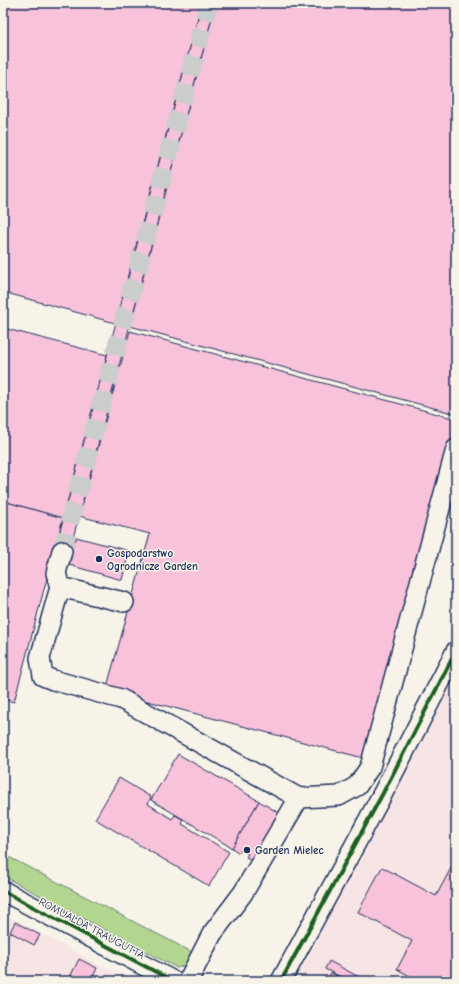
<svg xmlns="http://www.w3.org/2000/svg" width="459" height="984" font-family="'Comic Neue',sans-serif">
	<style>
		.built { fill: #f7e4e4 }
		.green { fill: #b2d590; stroke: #668277 }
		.building { fill: #f8c2db; stroke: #1b2f5e }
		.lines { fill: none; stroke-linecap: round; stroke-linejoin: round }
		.minor-tunnel { stroke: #cbcccc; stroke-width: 19; stroke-dasharray: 19 10; stroke-linecap: butt }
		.minor-casing { stroke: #1b2f5e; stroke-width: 22 }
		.minor { stroke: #f7f3e8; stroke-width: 19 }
		.cycleway-casing { stroke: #f7f3e8; stroke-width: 6 }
		.cycleway { stroke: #1b5e20; stroke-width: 4 }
		.poi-dot { fill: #1b2f5e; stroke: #f7f3e8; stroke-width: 1.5 }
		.labels { text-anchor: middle; stroke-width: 3; stroke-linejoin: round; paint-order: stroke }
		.poi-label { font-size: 11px; font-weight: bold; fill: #1b2f5e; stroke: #f7f3e8; text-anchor: start }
		.street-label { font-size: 11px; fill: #1b2f5e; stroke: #f7f3e8 }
	</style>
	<rect width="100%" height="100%" fill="#f7f3e8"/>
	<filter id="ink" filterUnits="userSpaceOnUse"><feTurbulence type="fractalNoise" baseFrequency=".025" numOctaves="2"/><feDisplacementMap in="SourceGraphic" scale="8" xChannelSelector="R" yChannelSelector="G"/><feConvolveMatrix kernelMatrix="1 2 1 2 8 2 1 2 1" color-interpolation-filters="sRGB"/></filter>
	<g filter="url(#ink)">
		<!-- built -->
		<g class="built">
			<polygon points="456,672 456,981 295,981 424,733"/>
			<polygon points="3,913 129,981 3,981"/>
		</g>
		<!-- green -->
		<path class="green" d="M3 854 194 953C190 960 186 966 177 968L3 876Z"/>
		<!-- building -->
		<g class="building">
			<polygon points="3,3 202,3 115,323 3,292"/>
			<polygon points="202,3 216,3 69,553 55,549"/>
			<polygon points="216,3 344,3 363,8 364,3 456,3 456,414 130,326"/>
			<polygon points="3,328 107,355 63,518 3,501"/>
			<polygon points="130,331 456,419 456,427 367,759 106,690 150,534 79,516"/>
			<polygon points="3,501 63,518 14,702 3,699"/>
			<polygon points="76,537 129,551 122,580 69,565 72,553 70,553 74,540 76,540"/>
			<polygon points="178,754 259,801 232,848 151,800"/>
			<polygon points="119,778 151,797 148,804 172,819 175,815 184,820 182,824 229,852 209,886 95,819"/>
			<polygon points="259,801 282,815 254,862 246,857 248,854 241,850 239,853 232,848"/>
			<polygon points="456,859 456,981 419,981 397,969 412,941 358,912 382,867 436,896"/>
			<polygon points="15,922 40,935 34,945 10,932"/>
			<polygon points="79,959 97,968 91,981 68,981"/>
			<polygon points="329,961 361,978 359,981 349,981 325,969"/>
			<polygon points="331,973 349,981 326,981"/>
		</g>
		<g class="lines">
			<!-- minor-tunnel -->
			<polyline class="minor-tunnel" points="62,551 209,3"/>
			<defs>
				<g id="minor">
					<polyline points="60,587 56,573 62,551"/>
					<polyline points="124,602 60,587 40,658 43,676 53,680 121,699 299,798 243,893 212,934 188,981"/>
					<polyline points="299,798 339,796 357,786 370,767 456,449"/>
					<polyline points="3,891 173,981"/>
					<polyline points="281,981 383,793 456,651"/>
				</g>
			</defs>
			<!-- minor casing -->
			<use href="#minor" class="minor-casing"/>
			<!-- minor -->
			<use href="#minor" class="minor"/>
			<defs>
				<g id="cycleway">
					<polyline points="3,891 173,981"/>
					<polyline points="281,981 383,793 456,651"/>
				</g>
			</defs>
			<!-- cycleway casing -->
			<use href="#cycleway" class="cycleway-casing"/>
			<!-- cycleway -->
			<use href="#cycleway" class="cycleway"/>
		</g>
	</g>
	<!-- markers -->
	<g class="poi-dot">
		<circle cx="99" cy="559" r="4"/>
		<circle cx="247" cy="850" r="4"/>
	</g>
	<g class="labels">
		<!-- poi labels -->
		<g class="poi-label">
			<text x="107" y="557">Gospodarstwo<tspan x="107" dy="13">Ogrodnicze Garden</tspan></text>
			<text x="255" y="854">Garden Mielec</text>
		</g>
		<!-- street labels -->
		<g class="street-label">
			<text transform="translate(92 928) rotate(28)" y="4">ROMUALDA TRAUGUTTA</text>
		</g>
	</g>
	<!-- margin -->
	<rect width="459" height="984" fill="none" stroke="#f7f3e8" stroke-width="16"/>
	<rect x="8" y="8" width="443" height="968" fill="none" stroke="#1b2f5e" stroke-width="1.5" filter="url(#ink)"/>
</svg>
